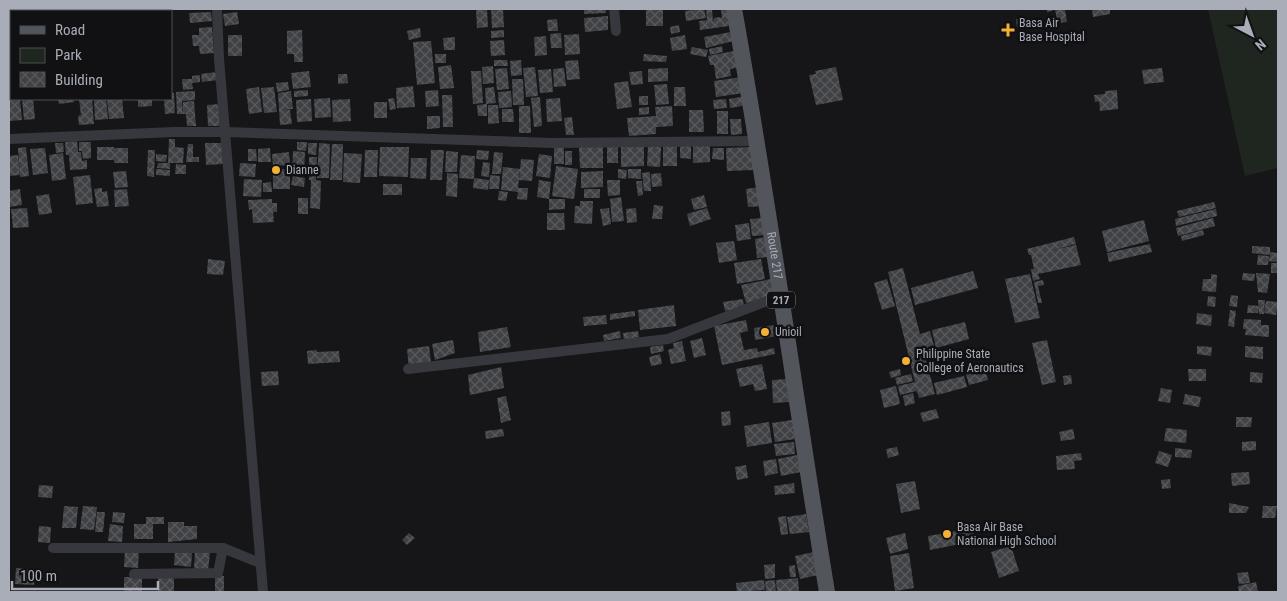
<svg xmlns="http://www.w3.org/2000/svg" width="1287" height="601" font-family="'Roboto Condensed',sans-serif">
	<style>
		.green { fill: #1e261f }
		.building { fill: url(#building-cross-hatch) }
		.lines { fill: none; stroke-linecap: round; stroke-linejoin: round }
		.minor { stroke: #37383d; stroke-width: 10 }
		.primary { stroke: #53555c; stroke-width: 16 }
		.poi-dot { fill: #f2b134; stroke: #111113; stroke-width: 2 }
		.labels { text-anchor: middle; stroke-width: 5; stroke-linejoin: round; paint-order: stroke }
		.shield { fill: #111113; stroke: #7b7e86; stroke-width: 1 }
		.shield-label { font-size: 11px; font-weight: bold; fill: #a8adb8 }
		.poi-label { font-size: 12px; fill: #a8adb8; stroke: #111113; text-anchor: start }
		.street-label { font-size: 12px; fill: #a8adb8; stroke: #111113 }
	</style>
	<defs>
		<pattern id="building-cross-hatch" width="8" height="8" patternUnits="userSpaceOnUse" patternTransform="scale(1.25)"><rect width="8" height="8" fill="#404145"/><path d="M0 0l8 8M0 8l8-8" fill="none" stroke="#595a5e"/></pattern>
	</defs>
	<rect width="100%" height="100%" fill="#161618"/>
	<!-- green -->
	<polygon class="green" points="1208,9 1278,9 1278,168 1245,176"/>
	<!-- building -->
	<g class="building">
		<polygon points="476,9 487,9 488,27 477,28"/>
		<polygon points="491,9 503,9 504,27 492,28"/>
		<polygon points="584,9 606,9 606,13 584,14"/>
		<rect x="646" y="9" width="17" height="17"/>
		<polygon points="704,9 706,18 686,21 685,11"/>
		<polygon points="706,9 712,9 713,22 714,18 720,17 722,19 721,9 728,9 729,26 700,30 699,21 707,20"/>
		<polygon points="1047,9 1065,9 1067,22 1058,23 1055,10 1047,12"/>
		<polygon points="1092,9 1110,9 1110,14 1093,17"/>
		<polygon points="211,12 212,21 190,23 189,13"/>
		<polygon points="237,12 239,24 225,26 223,14"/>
		<polygon points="608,16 608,30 585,32 584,18"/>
		<polygon points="1025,18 1025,26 1017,27 1016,19"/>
		<polygon points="557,19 558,31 548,31 547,20"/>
		<polygon points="679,25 680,32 671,34 670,27"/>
		<polygon points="212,27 214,53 200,54 199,46 193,46 192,35 199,35 199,28"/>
		<polygon points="420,28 421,37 409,40 407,31"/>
		<polygon points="302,30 303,62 294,62 294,54 287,54 287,31"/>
		<polygon points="504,30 504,37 491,38 491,31"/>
		<polygon points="731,32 733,41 706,48 704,37"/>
		<polygon points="561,33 562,48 551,48 550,34"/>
		<polygon points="579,34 580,54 565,55 564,35"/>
		<rect x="228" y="35" width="14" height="21"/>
		<polygon points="685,35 687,49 672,51 670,38"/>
		<polygon points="546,36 547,55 535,56 534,37"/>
		<polygon points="455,37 455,50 444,50 443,38"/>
		<polygon points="504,40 505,55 491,56 490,41"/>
		<polygon points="431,41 435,83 417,85 413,42"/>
		<polygon points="722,46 723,52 710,55 709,49"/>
		<polygon points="692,47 708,50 706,57 690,54"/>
		<polygon points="739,50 742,67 730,69 731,76 716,79 714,65 710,65 708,56"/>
		<rect x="435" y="54" width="11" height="9"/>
		<polygon points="644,54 667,56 666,62 643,61"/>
		<polygon points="494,60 507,60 508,66 494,66"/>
		<polygon points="521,60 522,75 511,76 510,61"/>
		<polygon points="578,60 580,79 567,80 565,61"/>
		<polygon points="451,65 454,88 440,89 438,67"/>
		<polygon points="493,66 494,83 483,84 482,67"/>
		<polygon points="535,67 538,96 526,97 523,68"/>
		<polygon points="836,67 843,100 822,104 820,94 822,104 816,105 809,75 816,74 815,71"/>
		<polygon points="507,68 509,89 497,90 495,69"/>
		<polygon points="564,68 566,86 554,87 553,69"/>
		<polygon points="668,68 668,81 648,82 648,69"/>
		<polygon points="1162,68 1164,82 1144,84 1142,70"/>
		<polygon points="551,69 553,92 540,93 538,70"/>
		<polygon points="309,71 311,87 293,89 291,73"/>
		<polygon points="471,71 481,71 483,103 473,104"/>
		<polygon points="642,71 643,84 631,85 629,72"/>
		<polygon points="217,72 218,80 202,82 201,74"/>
		<polygon points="338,74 347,74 348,83 338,84"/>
		<polygon points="200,75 200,82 192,83 193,89 183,90 182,79 192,79 192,76"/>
		<polygon points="742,77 744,93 716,97 714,81"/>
		<polygon points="512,79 523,79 524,105 513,105"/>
		<polygon points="628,81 632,107 617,109 614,83"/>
		<polygon points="288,82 289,90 277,92 276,83"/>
		<polygon points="667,84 669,104 656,105 654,85"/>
		<polygon points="413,86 415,107 397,108 396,88"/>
		<polygon points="259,87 262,112 249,114 246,89"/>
		<polygon points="274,87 277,112 264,113 261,88"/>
		<polygon points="494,87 496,103 486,104 485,88"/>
		<polygon points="674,87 685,87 686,106 674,106"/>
		<polygon points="308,90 308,96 294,97 294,91"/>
		<polygon points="438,90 439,106 426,107 425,91"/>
		<polygon points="1117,90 1118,109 1100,111 1099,101 1095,102 1094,95 1105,94 1105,91"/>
		<polygon points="195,91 195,100 182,101 183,114 177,114 176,92"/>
		<polygon points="291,91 293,109 283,110 290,110 292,124 280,125 278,93"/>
		<polygon points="511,91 512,107 499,108 498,92"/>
		<polygon points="171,93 174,93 175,113 165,114 164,99 171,99"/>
		<polygon points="442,95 452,95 453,127 443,127"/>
		<polygon points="9,96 11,96 11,99 20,99 22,120 9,121"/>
		<rect x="639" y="96" width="9" height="9"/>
		<polygon points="746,96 747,105 730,108 729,99"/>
		<polygon points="540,97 542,126 534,127 531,98"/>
		<polygon points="330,98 331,117 315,118 314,99"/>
		<polygon points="394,98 396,109 390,110 388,99"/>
		<polygon points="560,98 562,121 547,122 546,99"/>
		<polygon points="22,99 33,99 35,119 24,120"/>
		<polygon points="58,99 73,99 74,102 59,104"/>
		<polygon points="79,99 92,99 94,124 79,125 78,116 81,115"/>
		<polygon points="94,99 106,99 108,119 95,120"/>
		<polygon points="107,99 122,99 124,118 109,119"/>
		<polygon points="138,99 152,99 152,106 138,107"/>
		<polygon points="311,99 312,121 297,122 296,100"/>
		<polygon points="350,99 351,121 333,122 332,100"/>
		<polygon points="726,99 727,108 714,109 713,100"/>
		<polygon points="194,101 196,126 187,126 186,114 183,114 183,102"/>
		<rect x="374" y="102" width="13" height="16"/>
		<polygon points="220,104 220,126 208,126 207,105"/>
		<polygon points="487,104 487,116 478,116 477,105"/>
		<polygon points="488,105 498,105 499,123 488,124"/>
		<polygon points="519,106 530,106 531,133 519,133"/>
		<polygon points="672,106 673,126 656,127 656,134 629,136 627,118 656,116 655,107"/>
		<polygon points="649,107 649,114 639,115 639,108"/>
		<polygon points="502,109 513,109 514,122 502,122"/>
		<polygon points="689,110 703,110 704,132 689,132"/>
		<rect x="717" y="111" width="11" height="23"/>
		<polygon points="427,116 440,116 440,128 427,129"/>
		<polygon points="572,117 574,135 566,135 564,118"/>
		<polygon points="730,119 741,119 742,134 731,135"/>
		<polygon points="169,139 175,139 175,147 184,148 183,163 170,163 170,169 157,168 158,163 168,163"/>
		<polygon points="77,141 78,152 81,152 82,161 87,160 87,169 70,170 69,155 66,155 65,142"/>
		<polygon points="79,142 91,142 91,158 83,159 82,151 79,151"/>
		<polygon points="297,142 307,142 306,151 297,150"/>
		<polygon points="55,143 63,143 64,152 56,153"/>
		<polygon points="205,143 222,143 223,164 206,165"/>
		<polygon points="308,143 317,143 316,155 308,154"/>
		<polygon points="319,143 330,144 329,178 317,178"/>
		<polygon points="188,144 193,144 193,157 199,157 199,162 186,162"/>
		<polygon points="332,144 343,144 342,180 330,180"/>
		<rect x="663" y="145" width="14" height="21"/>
		<polygon points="693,145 710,145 710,162 693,163"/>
		<rect x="554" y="146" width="10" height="18"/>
		<polygon points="618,146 618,163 607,163 607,147"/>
		<polygon points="621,146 644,146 644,166 621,167"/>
		<polygon points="648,146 661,147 660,167 647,166"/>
		<polygon points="680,146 691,146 691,159 680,158"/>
		<polygon points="26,147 29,176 20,177 18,148"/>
		<rect x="97" y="147" width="17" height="13"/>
		<polygon points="380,147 409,147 408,177 379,176"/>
		<polygon points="579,147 603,147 603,168 580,168"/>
		<polygon points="753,147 754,170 727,171 726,148"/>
		<polygon points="45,148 48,173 33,175 30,149"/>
		<rect x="114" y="148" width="14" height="15"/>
		<polygon points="270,148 271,162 258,162 258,149"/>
		<polygon points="713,148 724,148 724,160 712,159"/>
		<polygon points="248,149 256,149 257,161 248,161"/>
		<polygon points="148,150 155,150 154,177 147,176"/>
		<polygon points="365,150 378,150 377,177 364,177"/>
		<polygon points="431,150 444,150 442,180 430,180"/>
		<polygon points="477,150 489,151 488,160 476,159"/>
		<polygon points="293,151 305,152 304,176 292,175"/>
		<polygon points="446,151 458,152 457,172 445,172"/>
		<rect x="565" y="151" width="7" height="14"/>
		<polygon points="289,152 290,165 273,166 272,154"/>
		<polygon points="494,152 503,153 501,174 492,174"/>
		<polygon points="63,153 66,179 52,181 49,155"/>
		<polygon points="344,153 362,154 360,183 343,182"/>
		<polygon points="156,154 167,155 166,162 156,161"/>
		<polygon points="539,154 552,156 550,178 536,176"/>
		<polygon points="18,155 20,175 9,176 9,156"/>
		<polygon points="461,155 475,156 474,179 459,178"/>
		<polygon points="309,157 317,157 316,180 321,181 320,209 310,208 311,180 309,180"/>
		<polygon points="411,158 427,158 426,179 410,178"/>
		<polygon points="521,159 534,160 532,181 519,180"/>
		<polygon points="483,162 490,163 489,177 481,176"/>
		<polygon points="240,163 256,164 255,177 239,176"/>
		<polygon points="176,164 186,165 186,174 175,174"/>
		<polygon points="556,166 578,169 574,199 552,196"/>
		<polygon points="503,167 520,169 518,188 528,188 527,200 517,199 518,192 501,190"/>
		<polygon points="156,169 170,170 170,176 156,175"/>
		<rect x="273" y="169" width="17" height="20"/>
		<polygon points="618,169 627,170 626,179 618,178"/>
		<polygon points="628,169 641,169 641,179 628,178"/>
		<polygon points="126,171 128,187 115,188 113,172"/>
		<polygon points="603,171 603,187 581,188 581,172"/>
		<polygon points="650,172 651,191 644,191 642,173"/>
		<polygon points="447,173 458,174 457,197 446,196"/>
		<polygon points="661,173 662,186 652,187 651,174"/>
		<polygon points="90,175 93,203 76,205 73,177"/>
		<polygon points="490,175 500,176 499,189 489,189"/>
		<polygon points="293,176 305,178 304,187 291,185"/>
		<polygon points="474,178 489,180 488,190 473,188"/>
		<polygon points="244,179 262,180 261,197 243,196"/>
		<polygon points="539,180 551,182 549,199 537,197"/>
		<polygon points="607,180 620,180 620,195 608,196"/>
		<polygon points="636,181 642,181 643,195 638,196"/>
		<polygon points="271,182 272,192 263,192 263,183"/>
		<rect x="383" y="184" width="19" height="11"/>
		<polygon points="760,187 762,206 748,207 746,189"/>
		<polygon points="102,188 102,192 107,191 109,206 97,207 94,189"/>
		<polygon points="20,189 22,205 9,207 9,191"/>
		<polygon points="127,189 129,206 115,207 114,190"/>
		<rect x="584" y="189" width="16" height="9"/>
		<polygon points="499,191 508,192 506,201 498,200"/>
		<polygon points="49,194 52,213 39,215 36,196"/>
		<polygon points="704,195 707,207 694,210 691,199"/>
		<polygon points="621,197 624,221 612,222 610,199"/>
		<rect x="298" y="198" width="10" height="16"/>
		<polygon points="272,199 272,203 277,203 277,212 273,212 274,222 253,223 252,209 249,210 248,200"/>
		<polygon points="549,199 565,199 565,209 549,210"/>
		<polygon points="580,201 593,201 592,224 574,223 575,206 580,206"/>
		<polygon points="1214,202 1216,208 1179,217 1177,211"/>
		<polygon points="654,205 663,206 662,219 652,219"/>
		<polygon points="27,208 29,227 13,228 11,209"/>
		<polygon points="609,208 611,224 603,226 600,209"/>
		<polygon points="636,208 637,222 627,223 626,209"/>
		<polygon points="707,208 711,219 690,226 687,214"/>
		<polygon points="1216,209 1217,216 1176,226 1175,219"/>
		<polygon points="547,213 564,213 565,230 547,230"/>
		<polygon points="765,218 767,235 752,236 750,219"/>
		<polygon points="1213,218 1215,226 1178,236 1176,228"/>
		<polygon points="1144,220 1149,241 1107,252 1102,231"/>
		<polygon points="749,223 751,239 737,241 735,225"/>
		<polygon points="1203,230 1204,235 1182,241 1181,236"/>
		<polygon points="767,237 770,257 757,258 755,239"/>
		<polygon points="1074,237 1076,244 1053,250 1076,245 1081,265 1038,274 1040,279 1033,281 1031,269 1034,269 1031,255 1029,255 1027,249"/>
		<polygon points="734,241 737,260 719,263 716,243"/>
		<polygon points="1150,244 1152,252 1109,262 1107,253"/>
		<polygon points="1252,246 1270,247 1270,252 1278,253 1277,262 1269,261 1270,255 1252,253"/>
		<polygon points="1258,255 1269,256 1268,265 1257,265"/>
		<polygon points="208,259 225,261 223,275 207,274"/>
		<polygon points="761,259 765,279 737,284 734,263"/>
		<rect x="1271" y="263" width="7" height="10"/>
		<polygon points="903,268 920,334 930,331 934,346 923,349 935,394 919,398 917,391 900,395 898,386 915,382 888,272"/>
		<polygon points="973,271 978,288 915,305 911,288"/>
		<polygon points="1243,273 1255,274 1254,281 1242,280"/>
		<polygon points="1256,273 1270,274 1267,293 1258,292"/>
		<polygon points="1030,274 1040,318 1015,323 1005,279"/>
		<polygon points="1211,274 1217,275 1216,292 1202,291 1203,279 1211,279"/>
		<polygon points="776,278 778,295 746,303 741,285"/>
		<polygon points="887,279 895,306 882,310 874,283"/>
		<polygon points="1043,280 1044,285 1038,286 1042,303 1038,303 1034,282"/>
		<polygon points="1231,295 1238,296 1237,307 1229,306"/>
		<polygon points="1208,296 1216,297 1215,307 1207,306"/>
		<polygon points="743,299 744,308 725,311 723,302"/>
		<polygon points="1258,300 1265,300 1264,314 1259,314"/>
		<polygon points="1266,301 1278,302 1276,315 1264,313"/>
		<polygon points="674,305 676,326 640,330 638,310"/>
		<polygon points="1248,305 1259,306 1258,313 1247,313"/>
		<polygon points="1230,310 1236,311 1234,327 1228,326"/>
		<polygon points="635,311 635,316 610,320 610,314"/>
		<polygon points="1197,313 1212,315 1211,326 1196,324"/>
		<polygon points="606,315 607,324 584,326 583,317"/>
		<polygon points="1244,319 1261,320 1261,325 1269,325 1269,337 1245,335 1246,329 1243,329"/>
		<polygon points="746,320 748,331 740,333 744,350 757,348 758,352 774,348 775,354 722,365 714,326"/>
		<polygon points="965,322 969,339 936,348 932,330"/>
		<polygon points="774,325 776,336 755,340 754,328"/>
		<polygon points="507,327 511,347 480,352 478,332"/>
		<polygon points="620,331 621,338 604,341 603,335"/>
		<polygon points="638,331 639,337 624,340 623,333"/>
		<polygon points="702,338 706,355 694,358 690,341"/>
		<polygon points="453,340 455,353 435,360 432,344"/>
		<polygon points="1047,340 1056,382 1042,385 1032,343"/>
		<polygon points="682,341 686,361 671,364 668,350 674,348 673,343"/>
		<polygon points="663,345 664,351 651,354 650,347"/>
		<polygon points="429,346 431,363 409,368 407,349"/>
		<polygon points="1197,346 1212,347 1211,356 1197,354"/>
		<polygon points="1245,346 1263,347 1263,359 1245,357"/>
		<polygon points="317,350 317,352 339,351 340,362 308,364 307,351"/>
		<polygon points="660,354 662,364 651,366 649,357"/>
		<polygon points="762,364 767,389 755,391 753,384 740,387 736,369"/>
		<polygon points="501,367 504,388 470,395 468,375"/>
		<polygon points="900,369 901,375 891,378 889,372"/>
		<polygon points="985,369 988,380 969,385 966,374"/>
		<polygon points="1188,369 1206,369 1206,381 1189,381"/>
		<polygon points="278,371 279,385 262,386 261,372"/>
		<polygon points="1250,372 1263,373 1262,383 1250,382"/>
		<polygon points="911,374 913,381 897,385 895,378"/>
		<polygon points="1071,375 1072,384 1064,385 1063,376"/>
		<polygon points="964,376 967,387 937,395 934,383"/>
		<polygon points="787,379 789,402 773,403 772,380"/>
		<polygon points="896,386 900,404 884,408 880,390"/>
		<polygon points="1161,388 1172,390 1170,403 1158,401"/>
		<polygon points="913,393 915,403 905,406 903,396"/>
		<polygon points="1185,394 1201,397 1199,407 1183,404"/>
		<polygon points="506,396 511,420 501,423 497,398"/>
		<polygon points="936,409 939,418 923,422 920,413"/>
		<polygon points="730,411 731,425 722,426 721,412"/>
		<polygon points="1236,417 1252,417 1251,427 1236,427"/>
		<polygon points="792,420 795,439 775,442 772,423"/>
		<polygon points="769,422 772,443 747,447 744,426"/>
		<polygon points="1166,428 1187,430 1186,443 1164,441"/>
		<polygon points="503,429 504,436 486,439 485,431"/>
		<polygon points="1073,429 1075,439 1061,441 1059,432"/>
		<polygon points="1256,441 1256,450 1242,451 1242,442"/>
		<polygon points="794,442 795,454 776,456 774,444"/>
		<polygon points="897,447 899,455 888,458 886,449"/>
		<polygon points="1175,448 1192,450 1191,458 1175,457"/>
		<polygon points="1159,451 1172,455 1168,467 1155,463"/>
		<polygon points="1081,453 1082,460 1074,461 1075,469 1057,470 1056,456"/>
		<polygon points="797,455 801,472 781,476 778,459"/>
		<polygon points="776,459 778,473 765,476 763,461"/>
		<polygon points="746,465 748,478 737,480 735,467"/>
		<polygon points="1249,472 1250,484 1232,486 1231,473"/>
		<polygon points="1170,479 1171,488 1162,489 1161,480"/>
		<polygon points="915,481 920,509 901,513 896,484"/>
		<polygon points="794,483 795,493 775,495 774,486"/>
		<polygon points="39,485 53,486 52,498 38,497"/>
		<polygon points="1229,503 1249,507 1246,513 1229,513"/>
		<polygon points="64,506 78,507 76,528 62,528"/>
		<polygon points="83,506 97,507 94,530 80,529"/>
		<polygon points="1263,506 1277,506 1275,518 1262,518"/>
		<polygon points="97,512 105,512 103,532 95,532"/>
		<polygon points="113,512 125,513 124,523 112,522"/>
		<polygon points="806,514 809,532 790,534 787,517"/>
		<polygon points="786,516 788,534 781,535 778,517"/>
		<polygon points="146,517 164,517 164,524 153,524 153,539 134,539 134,524 146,524"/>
		<polygon points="168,522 184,522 184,526 197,526 197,539 168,542"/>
		<polygon points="110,524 123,526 122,542 108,541"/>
		<polygon points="39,526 51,527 50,543 38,542"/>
		<polygon points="973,528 975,541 930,550 928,536"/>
		<polygon points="409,533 415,538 407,545 402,540"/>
		<polygon points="905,533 908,549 890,554 886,538"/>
		<polygon points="1011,546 1019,571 999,578 991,552"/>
		<polygon points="125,549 139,550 138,568 124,567"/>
		<polygon points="175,551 192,552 191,567 174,565"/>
		<polygon points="195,552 210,553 208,571 194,570"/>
		<polygon points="814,552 818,575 800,579 795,556"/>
		<polygon points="909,553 914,588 895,591 890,556"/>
		<polygon points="775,564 775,578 765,579 764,565"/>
		<polygon points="795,565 796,577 790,577 789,566"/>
		<polygon points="16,568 35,570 34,585 15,584"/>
		<polygon points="1248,572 1250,583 1239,584 1237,573"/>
		<rect x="215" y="576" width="9" height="15"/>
		<rect x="124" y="577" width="18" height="15"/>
		<polygon points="158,577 174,578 174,592 158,592"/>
		<polygon points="798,578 799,592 777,592 776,580"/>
		<polygon points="764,580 765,590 737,592 736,583"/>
		<polygon points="775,580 776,592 766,592 765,581"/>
		<polygon points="1256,582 1258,592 1239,592 1238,586"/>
	</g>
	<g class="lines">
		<!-- minor -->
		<g class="minor">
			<polyline points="217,9 219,59 263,592"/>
			<polyline points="614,9 616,31"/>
			<polyline points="9,139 174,132 226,132 552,143 757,141"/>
			<polyline points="408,369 668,339 780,296"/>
			<polyline points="53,548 223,548 260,563"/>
			<polyline points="134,574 218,573 223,548"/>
		</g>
		<!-- primary -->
		<path class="primary" id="s1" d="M734 9C769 203 795 398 827 592"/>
	</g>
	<!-- markers -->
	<g class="poi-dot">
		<path d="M1005.5 22.5h5v5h5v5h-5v5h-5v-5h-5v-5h5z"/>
		<circle cx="276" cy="170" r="5"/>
		<circle cx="765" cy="332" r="5"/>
		<circle cx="906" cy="361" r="5"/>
		<circle cx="947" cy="534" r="5"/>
	</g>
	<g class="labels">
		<!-- shield labels -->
		<rect class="shield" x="767" y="291.5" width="28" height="17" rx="4"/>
		<g class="shield-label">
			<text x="781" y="304">217</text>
		</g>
		<!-- poi labels -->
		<g class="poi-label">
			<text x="1019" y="27">Basa Air<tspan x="1019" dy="14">Base Hospital</tspan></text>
			<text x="286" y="174">Dianne</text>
			<text x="775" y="336">Unioil</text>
			<text x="916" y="358">Philippine State<tspan x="916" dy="14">College of Aeronautics</tspan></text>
			<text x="957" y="531">Basa Air Base<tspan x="957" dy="14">National High School</tspan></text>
		</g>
		<!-- street labels -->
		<g class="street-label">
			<text dy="4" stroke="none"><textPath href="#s1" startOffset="250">Route 217</textPath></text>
		</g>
	</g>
	<!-- border -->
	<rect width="1287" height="601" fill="none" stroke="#a8adb8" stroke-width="20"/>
	<!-- legend -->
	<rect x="10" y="10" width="162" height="90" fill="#111113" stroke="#4d4f55"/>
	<rect x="20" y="26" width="25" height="8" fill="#53555c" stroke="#4d4f55"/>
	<text x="55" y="35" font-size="15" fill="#a8adb8">Road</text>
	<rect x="20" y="48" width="25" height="15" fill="#1e261f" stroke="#4d4f55"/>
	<text x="55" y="60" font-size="15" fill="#a8adb8">Park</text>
	<rect x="20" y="72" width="25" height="15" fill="url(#building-cross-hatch)" stroke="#4d4f55"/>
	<text x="55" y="85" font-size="15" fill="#a8adb8">Building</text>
	<!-- north arrow -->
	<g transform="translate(1252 35) rotate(139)" stroke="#111113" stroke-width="4" paint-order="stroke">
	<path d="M0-4L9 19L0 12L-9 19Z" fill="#a8adb8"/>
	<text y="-8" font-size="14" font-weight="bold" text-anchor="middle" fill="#a8adb8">N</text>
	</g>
	<!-- scale -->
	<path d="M12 581v8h146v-8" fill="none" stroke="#a8adb8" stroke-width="2.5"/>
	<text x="20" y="581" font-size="15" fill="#a8adb8" stroke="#111113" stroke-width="4" paint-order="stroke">100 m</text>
</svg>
